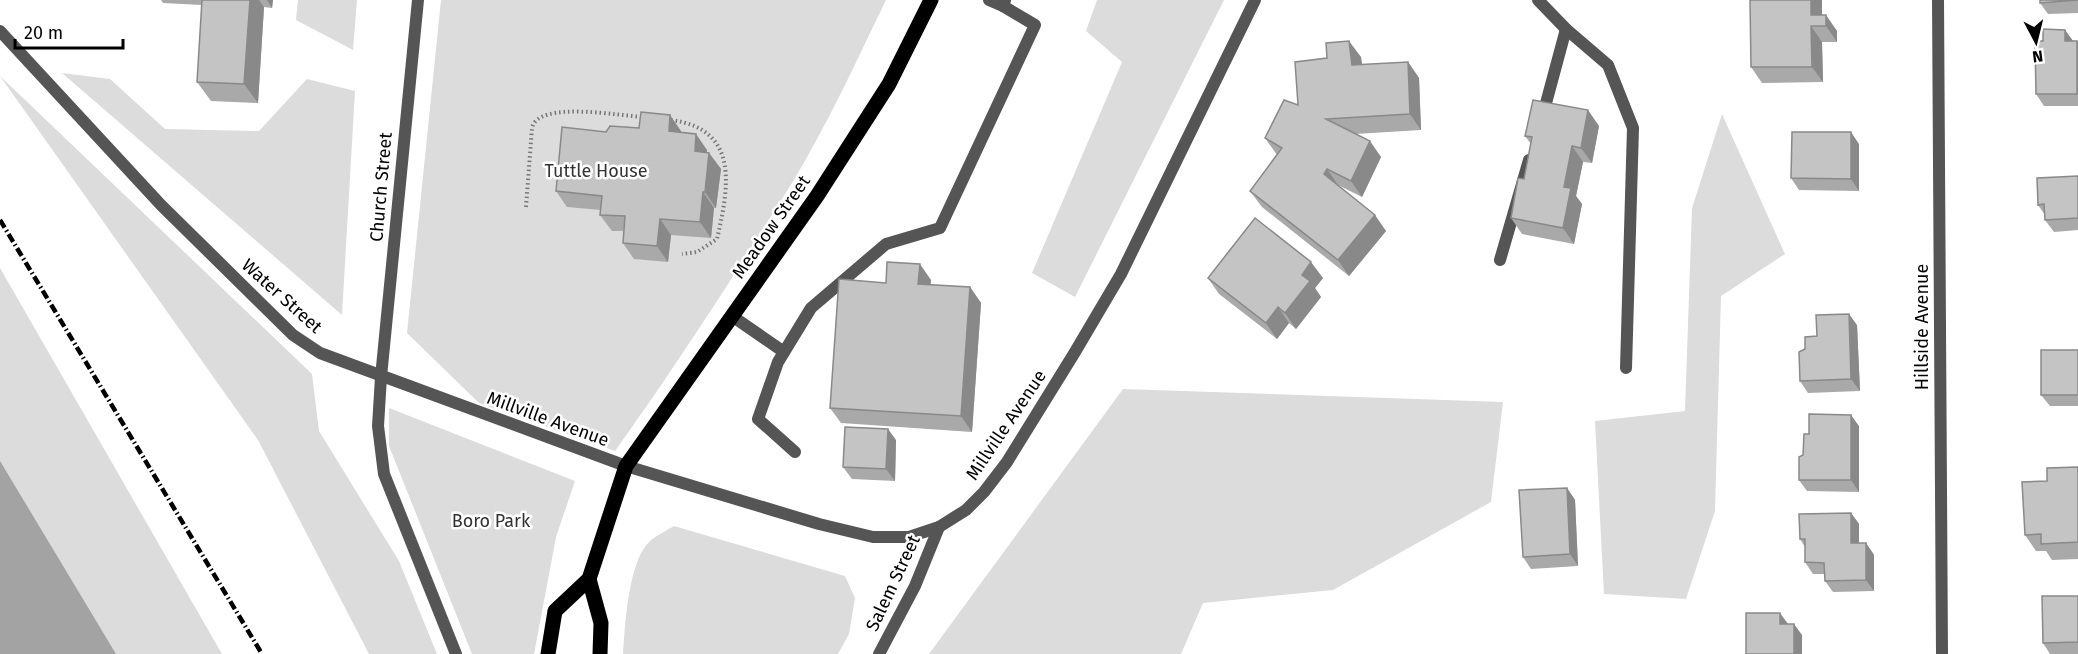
<svg xmlns="http://www.w3.org/2000/svg" width="2078" height="654" font-family="'Fira Sans',sans-serif">
	<style>
		.green { fill: #dcdcdc }
		.water { fill: #a3a3a3 }
		.lines { fill: none; stroke-linecap: round; stroke-linejoin: round }
		.path { stroke: #777; stroke-width: 4; stroke-dasharray: 1.5 3; stroke-linecap: butt }
		.service { stroke: #555; stroke-width: 12 }
		.minor { stroke: #555; stroke-width: 12 }
		.tertiary { stroke: #555; stroke-width: 12 }
		.primary { stroke: #000; stroke-width: 15 }
		.rail { stroke: #000; stroke-width: 4.5; stroke-dasharray: 9 3 1.5 3; stroke-linecap: butt }
		.wall { fill: #a9a9a9 }
		.shaded-wall { fill: #898989 }
		.building { fill: #c4c4c4; stroke: #898989; stroke-width: 1.5 }
		.labels { text-anchor: middle; stroke-width: 5; stroke-linejoin: round; paint-order: stroke }
		.park-label { font-size: 18px; fill: #333; stroke: #fff }
		.street-label { font-size: 18px; fill: #000; stroke: #fff }
	</style>
	<rect width="100%" height="100%" fill="#fff"/>
	<!-- green -->
	<g class="green">
		<polygon points="298,0 357,0 353,50 296,20"/>
		<path d="M441 0H886C857 60 829 121 795 178 738 270 678 363 615 451L479 403 407 333Z"/>
		<polygon points="1097,0 1224,0 1075,297 1032,273 1122,62 1086,31"/>
		<polygon points="62,73 110,79 165,129 259,131 307,79 355,91 342,315"/>
		<polygon points="0,76 312,374 319,431 399,561 437,654 369,654 258,440"/>
		<polygon points="1722,114 1785,254 1721,296 1715,511 1686,599 1604,594 1595,421 1685,411 1692,208"/>
		<polygon points="0,268 222,654 115,654 0,464"/>
		<polygon points="1123,389 1503,402 1491,502 1333,590 1203,603 1181,654 929,654"/>
		<polygon points="389,408 575,481 556,537 534,654 472,654 389,446"/>
		<path d="M674 526 845 576 855 598 849 634 838 654H623C625 626 628 561 650 541 657 535 666 531 674 526Z"/>
	</g>
	<!-- water -->
	<polygon class="water" points="0,461 116,654 0,654"/>
	<g class="lines">
		<!-- path -->
		<g class="path">
			<path d="M671 120C740 129 729 187 717 239L697 252 682 254"/>
			<path d="M526 207 532 128C538 100 620 116 643 117"/>
		</g>
		<!-- service -->
		<g class="service">
			<polyline points="989,0 1003,6 1005,0"/>
			<polyline points="1538,0 1566,29 1608,65 1633,128 1626,368"/>
			<polyline points="1542,118 1566,29"/>
			<polyline points="1500,260 1529,160"/>
			<polyline points="732,316 784,352"/>
			<polyline points="795,452 758,419 778,362 811,308 886,244 940,228 1035,25 1003,6"/>
		</g>
		<!-- minor -->
		<g class="minor">
			<polyline points="1938,0 1942,654"/>
			<polyline points="381,377 378,426 384,474 456,654"/>
			<polyline points="879,654 915,586 939,527"/>
		</g>
		<!-- tertiary -->
		<g class="tertiary">
			<polyline points="0,31 161,205 293,335 320,353 626,466 819,524 873,537 909,537 939,527 966,510 984,492 1007,462 1075,352 1121,274 1255,0"/>
			<polyline points="381,377 418,0"/>
		</g>
		<!-- primary -->
		<g class="primary">
			<polyline points="589,579 601,623 600,654"/>
			<polyline points="548,654 555,611 589,579 626,466 817,196 889,84 931,0"/>
		</g>
		<!-- rail -->
		<polyline class="rail" points="0,220 262,654"/>
	</g>
	<!-- wall -->
	<g class="wall">
		<polygon points="161,0 273,0 272,8 264,7 258,103 211,101 197,82 202,5 163,3"/>
		<polygon points="2078,0 2078,13 2048,14 2040,3"/>
		<polygon points="1822,15 1837,31 1837,42 1822,42 1823,82 1762,83 1751,67"/>
		<polygon points="2065,30 2073,41 2078,42 2078,106 2044,106 2036,94 2043,41"/>
		<polygon points="1361,57 1362,65 1408,62 1419,78 1421,130 1355,134 1381,157 1362,197 1338,185 1386,231 1349,276 1262,207 1250,191 1277,155 1265,138 1298,105"/>
		<polygon points="1599,126 1592,163 1583,162 1576,196 1582,204 1574,244 1522,234 1511,218 1524,179 1531,144 1525,136"/>
		<polygon points="639,128 681,131 681,132 707,150 707,153 709,153 721,169 716,208 714,208 711,238 671,235 668,262 634,259 623,243 624,231 612,231 600,215 601,210 567,207 556,191 606,132"/>
		<polygon points="1859,144 1859,191 1799,190 1791,178"/>
		<polygon points="2078,176 2078,230 2054,232 2045,220 2045,215 2038,205"/>
		<polygon points="1208,278 1323,278 1315,288 1321,297 1296,329 1289,323 1277,339 1219,294"/>
		<polygon points="931,280 930,285 970,287 981,303 972,432 841,423 830,408 886,283"/>
		<polygon points="1857,325 1860,391 1808,393 1800,381 1817,336"/>
		<polygon points="2078,350 2078,406 2050,406 2041,395"/>
		<polygon points="1859,426 1859,492 1807,491 1799,480 1803,455 1809,434"/>
		<polygon points="896,440 895,481 852,479 843,467"/>
		<polygon points="2078,467 2078,559 2052,560 2046,551 2036,551 2025,535 2047,481"/>
		<polygon points="1567,488 1575,500 1578,566 1531,569 1523,557"/>
		<polygon points="1851,513 1859,524 1859,543 1866,543 1874,555 1874,591 1833,592 1825,581 1825,574 1813,574 1805,562 1805,547 1800,539"/>
		<polygon points="2078,596 2078,654 2050,654 2043,643"/>
	</g>
	<!-- shaded-wall -->
	<g class="shaded-wall">
		<polygon points="250,0 259,0 264,7 258,103 244,84"/>
		<polygon points="267,0 273,0 272,8"/>
		<polygon points="1811,0 1822,0 1822,26 1811,15"/>
		<polygon points="1826,15 1837,31 1837,42 1826,26"/>
		<polygon points="1811,26 1822,42 1823,82 1812,67"/>
		<polygon points="2065,30 2073,41 2065,41"/>
		<polygon points="1349,41 1361,57 1364,81 1352,65"/>
		<polygon points="2077,41 2078,42 2078,95 2077,94"/>
		<polygon points="1408,62 1419,78 1421,130 1410,114"/>
		<polygon points="1588,110 1599,126 1592,163 1581,148"/>
		<polygon points="670,115 681,131 680,147 669,131"/>
		<polygon points="1851,132 1859,144 1859,191 1851,179"/>
		<polygon points="696,134 707,150 706,167 695,151"/>
		<polygon points="1370,141 1381,157 1362,197 1351,181"/>
		<polygon points="1572,146 1583,162 1576,196 1582,204 1574,244 1563,228 1564,187"/>
		<polygon points="709,153 721,169 716,208 705,192"/>
		<polygon points="1327,169 1338,185 1324,174"/>
		<polygon points="703,192 714,208 711,238 700,222"/>
		<polygon points="1375,215 1386,231 1349,276 1338,260"/>
		<polygon points="660,219 671,235 668,262 657,246"/>
		<polygon points="1311,262 1323,278 1315,288 1321,297 1296,329 1285,313 1302,275"/>
		<polygon points="920,264 931,280 929,300 918,284"/>
		<polygon points="970,287 981,303 972,432 961,416"/>
		<polygon points="1278,307 1289,323 1277,339 1266,323"/>
		<polygon points="1849,314 1857,325 1860,391 1851,379"/>
		<polygon points="1851,415 1859,426 1859,492 1851,480"/>
		<polygon points="888,429 896,440 895,481 886,469"/>
		<polygon points="1567,488 1575,500 1578,566 1570,554"/>
		<polygon points="1851,513 1859,524 1859,555 1851,543"/>
		<polygon points="1866,543 1874,555 1874,591 1866,580"/>
		<polygon points="1780,613 1788,624 1780,624"/>
		<polygon points="1794,624 1802,635 1802,654 1794,654"/>
	</g>
	<!-- building -->
	<g class="building">
		<polygon points="202,0 250,0 244,84 197,82"/>
		<polygon points="1750,0 1811,0 1811,15 1826,15 1826,26 1811,26 1812,67 1751,67"/>
		<polygon points="2040,0 2078,0 2040,3"/>
		<polygon points="2043,29 2065,30 2065,41 2077,41 2077,94 2036,94 2035,41 2043,41"/>
		<polygon points="1349,41 1352,65 1408,62 1410,114 1326,119 1370,141 1351,181 1327,169 1324,174 1375,215 1338,260 1250,191 1282,148 1265,138 1284,100 1298,105 1295,62 1327,58 1326,43"/>
		<polygon points="1533,100 1588,110 1581,148 1572,146 1564,187 1571,188 1563,228 1511,218 1518,178 1524,179 1532,137 1525,136"/>
		<polygon points="641,112 670,115 669,131 696,134 695,151 709,153 705,192 703,192 700,222 660,219 657,246 623,243 625,216 600,215 602,196 556,191 562,127 606,132 610,126 639,128"/>
		<polygon points="1792,132 1851,132 1851,179 1791,178"/>
		<polygon points="2078,176 2078,218 2045,220 2044,204 2038,205 2037,178"/>
		<polygon points="1255,218 1311,262 1302,275 1310,281 1285,313 1278,307 1266,323 1208,278"/>
		<polygon points="887,262 920,264 918,284 970,287 961,416 830,408 839,279 886,283"/>
		<polygon points="1849,314 1851,379 1800,381 1799,352 1805,349 1805,337 1817,336 1816,315"/>
		<rect x="2041" y="350" width="37" height="45"/>
		<polygon points="1809,414 1851,415 1851,480 1799,480 1799,457 1803,455 1804,434 1809,434"/>
		<polygon points="845,427 888,429 886,469 843,467"/>
		<polygon points="2078,467 2078,542 2041,544 2041,534 2025,535 2022,482 2047,481 2047,468"/>
		<polygon points="1567,488 1570,554 1523,557 1519,490"/>
		<polygon points="1851,513 1851,543 1866,543 1866,580 1825,581 1824,563 1805,562 1805,539 1800,539 1799,514"/>
		<polygon points="2042,596 2078,596 2078,642 2043,643"/>
		<polygon points="1746,613 1780,613 1780,624 1794,624 1794,654 1746,654"/>
	</g>
	<g class="labels">
		<!-- park labels -->
		<g class="park-label">
			<text x="596" y="177">Tuttle House</text>
			<text x="491" y="527">Boro Park</text>
		</g>
		<!-- street labels -->
		<g class="street-label">
			<text transform="translate(381 187) rotate(-85)" y="6">Church Street</text>
			<text transform="translate(771 227) rotate(-55)" y="6">Meadow Street</text>
			<text transform="translate(282 296) rotate(42)" y="6">Water Street</text>
			<text transform="translate(1922 327) rotate(-90)" y="6">Hillside Avenue</text>
			<text transform="translate(548 419) rotate(20)" y="6">Millville Avenue</text>
			<text transform="translate(1006 425) rotate(-56)" y="6">Millville Avenue</text>
			<text transform="translate(893 583) rotate(-65)" y="6">Salem Street</text>
		</g>
	</g>
	<!-- north arrow -->
	<g transform="translate(2036 42) rotate(173)" stroke="#ffffff" stroke-width="4.5" paint-order="stroke">
	<path d="M0-4.5L10 22L0 15L-10 22Z" fill="#000000"/>
	<text y="-9" font-size="16" font-weight="bold" text-anchor="middle" fill="#000000">N</text>
	</g>
	<!-- scale -->
	<path d="M15 39v9h108v-9" fill="none" stroke="#000000" stroke-width="3"/>
	<text x="24" y="39" font-size="18" fill="#000000" stroke="#ffffff" stroke-width="4.5" paint-order="stroke">20 m</text>
</svg>
